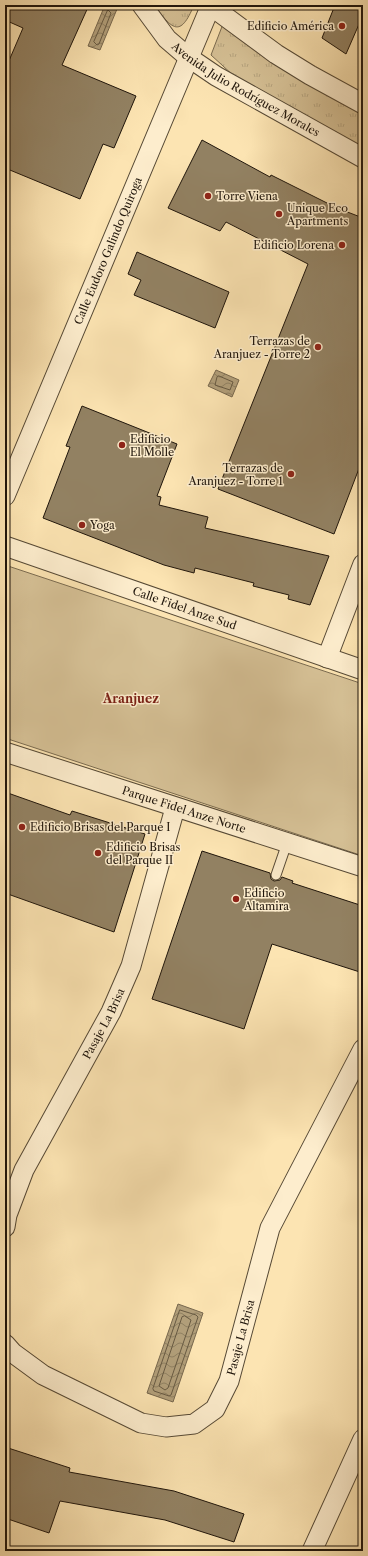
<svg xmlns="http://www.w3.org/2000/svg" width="368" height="1556" font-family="'Libre Caslon Text',serif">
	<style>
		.grass { fill: url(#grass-tufts); stroke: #7a6b50 }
		.park { fill: #d6c196; stroke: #7a6b50 }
		.water { fill: url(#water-waves); stroke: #77674d }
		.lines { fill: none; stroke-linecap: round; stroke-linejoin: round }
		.shore { stroke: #685a42; stroke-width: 1 }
		.building { fill: #928162; stroke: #1f150b }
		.lane-casing { stroke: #564935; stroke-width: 11 }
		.street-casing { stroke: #564935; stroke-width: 21 }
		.lane { stroke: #fdedcd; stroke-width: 9 }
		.street { stroke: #fdedcd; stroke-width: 19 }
		.poi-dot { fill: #8f2418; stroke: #fdedcd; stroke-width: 1.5 }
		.labels { text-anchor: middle; stroke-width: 3; stroke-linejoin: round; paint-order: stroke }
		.poi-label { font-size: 11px; fill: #1f150b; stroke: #fdedcd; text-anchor: start }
		.street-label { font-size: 11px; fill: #1f150b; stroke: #fdedcd }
		.neighbourhood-label { font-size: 12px; font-weight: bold; fill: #7a1f14; stroke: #fdedcd }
	</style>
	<defs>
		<pattern id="grass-tufts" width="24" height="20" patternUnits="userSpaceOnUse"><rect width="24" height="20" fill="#d6c196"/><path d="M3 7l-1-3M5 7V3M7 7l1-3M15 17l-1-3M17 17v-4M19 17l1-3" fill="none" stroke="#b7a580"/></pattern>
		<pattern id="water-waves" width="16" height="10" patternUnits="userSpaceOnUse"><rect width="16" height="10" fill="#b19e79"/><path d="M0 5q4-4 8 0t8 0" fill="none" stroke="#8f8061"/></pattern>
	</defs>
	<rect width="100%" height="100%" fill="#fce4b2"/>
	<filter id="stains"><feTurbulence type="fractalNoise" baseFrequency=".005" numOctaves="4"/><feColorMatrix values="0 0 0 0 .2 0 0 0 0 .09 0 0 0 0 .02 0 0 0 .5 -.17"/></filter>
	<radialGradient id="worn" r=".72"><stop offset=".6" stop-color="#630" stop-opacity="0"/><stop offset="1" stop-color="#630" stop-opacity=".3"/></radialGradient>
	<!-- grass -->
	<g class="grass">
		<path d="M154 5H194C180 39 172 29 154 5Z"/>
		<polygon points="223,24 293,75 363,114 363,151 235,77 211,55"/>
	</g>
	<!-- park -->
	<polygon class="park" points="5,565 363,684 363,856 5,738"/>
	<!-- water -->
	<g class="water">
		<polygon points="105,5 117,9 100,50 88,46"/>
		<polygon points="216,370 239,380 232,397 208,386"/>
		<polygon points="178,1304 203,1313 173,1402 147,1393"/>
	</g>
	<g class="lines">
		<!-- shore -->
		<g class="shore">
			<polygon points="108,10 111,13 99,44 97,45 94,42"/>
			<polygon points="219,376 233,382 230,390 215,385 217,377"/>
			<polygon points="180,1310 196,1315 198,1317 171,1395 169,1396 154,1391 153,1389"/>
			<polygon points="185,1316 191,1320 168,1388 165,1390 159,1386 182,1317"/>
		</g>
	</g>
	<!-- building -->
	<g class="building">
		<polygon points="5,5 89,5 62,65 136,96 114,148 103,144 80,199 5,168 5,70 23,28 5,20"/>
		<polygon points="335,5 363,5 363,15 346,54 322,38"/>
		<polygon points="202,140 270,177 271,175 337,208 363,218 363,458 334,534 218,489 308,264 226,222 220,231 168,208"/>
		<polygon points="137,252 229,292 215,328 134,295 141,280 128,274"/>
		<polygon points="82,406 177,444 157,496 161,497 159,505 208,517 205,528 329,556 310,605 288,599 289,595 253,586 254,583 195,568 194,573 164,565 43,518 70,447 66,446"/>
		<polygon points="5,792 70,815 72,811 145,834 114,932 5,893"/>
		<polygon points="202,851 270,873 271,879 274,881 280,880 282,877 293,881 292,883 363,906 363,973 272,944 244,1029 152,999"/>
		<polygon points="5,1447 70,1468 69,1472 174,1491 244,1514 234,1542 165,1520 60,1501 49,1533 5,1518"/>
	</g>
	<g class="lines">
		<defs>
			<polyline id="lane" points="276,875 287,843"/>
			<g id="street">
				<path id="s1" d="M142 5 167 39 188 57 216 76 363 158"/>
				<polyline points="211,6 276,54 310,75 363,104"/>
				<path id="s2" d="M5 496 211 5"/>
				<path id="s3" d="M5 546 363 670"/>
				<polyline points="327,658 363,564"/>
				<path id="s4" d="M5 752 363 867"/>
				<path id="s5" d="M5 1227 7 1215 24 1170 111 1012 131 966 175 808"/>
				<path id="s6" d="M5 1344 13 1353 43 1375 141 1423 166 1427 194 1424 215 1409 229 1381 270 1228 363 1049"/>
				<polyline points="312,1551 363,1439"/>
			</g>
		</defs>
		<!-- lane casing -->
		<use href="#lane" class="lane-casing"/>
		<!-- street casing -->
		<use href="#street" class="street-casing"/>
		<!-- lane -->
		<use href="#lane" class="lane"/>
		<!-- street -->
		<use href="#street" class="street"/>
	</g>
	<!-- markers -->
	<g class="poi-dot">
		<circle cx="342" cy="26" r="4"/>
		<circle cx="208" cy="196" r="4"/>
		<circle cx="279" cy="214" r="4"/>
		<circle cx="342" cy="245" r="4"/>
		<circle cx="318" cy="347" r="4"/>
		<circle cx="122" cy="445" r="4"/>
		<circle cx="291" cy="474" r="4"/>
		<circle cx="82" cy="525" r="4"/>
		<circle cx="22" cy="827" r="4"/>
		<circle cx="98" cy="853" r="4"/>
		<circle cx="236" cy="899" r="4"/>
	</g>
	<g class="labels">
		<!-- poi labels -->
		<g class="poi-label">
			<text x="334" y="30" text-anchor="end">Edificio América</text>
			<text x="216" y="200">Torre Viena</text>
			<text x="287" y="212">Unique Eco<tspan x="287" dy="13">Apartments</tspan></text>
			<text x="334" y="249" text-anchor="end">Edificio Lorena</text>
			<text x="310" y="345" text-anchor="end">Terrazas de<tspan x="310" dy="13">Aranjuez - Torre 2</tspan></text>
			<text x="130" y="443">Edificio<tspan x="130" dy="13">El Molle</tspan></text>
			<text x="283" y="472" text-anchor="end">Terrazas de<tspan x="283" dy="13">Aranjuez - Torre 1</tspan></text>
			<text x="90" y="529">Yoga</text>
			<text x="30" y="831">Edificio Brisas del Parque I</text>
			<text x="106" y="851">Edificio Brisas<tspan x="106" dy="13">del Parque II</tspan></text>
			<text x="244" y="897">Edificio<tspan x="244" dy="13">Altamira</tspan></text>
		</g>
		<!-- street labels -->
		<g class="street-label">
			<text dy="4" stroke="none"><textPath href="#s1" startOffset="136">Avenida Julio Rodríguez Morales</textPath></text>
			<text dy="4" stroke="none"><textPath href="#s2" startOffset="266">Calle Eudoro Galindo Quiroga</textPath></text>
			<text dy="4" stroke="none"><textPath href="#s3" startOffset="190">Calle Fidel Anze Sud</textPath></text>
			<text dy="4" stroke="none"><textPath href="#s4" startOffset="188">Parque Fidel Anze Norte</textPath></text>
			<text dy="4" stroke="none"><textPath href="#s5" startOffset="227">Pasaje La Brisa</textPath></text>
			<text dy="4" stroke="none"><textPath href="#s6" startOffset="314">Pasaje La Brisa</textPath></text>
		</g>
		<!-- neighbourhood labels -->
		<g class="neighbourhood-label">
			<text x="131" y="703">Aranjuez</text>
		</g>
	</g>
	<!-- margin -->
	<rect width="368" height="1556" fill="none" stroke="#fce4b2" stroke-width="20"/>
	<rect x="6" y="6" width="356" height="1544" fill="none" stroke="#1f150b" stroke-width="2"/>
	<rect x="10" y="10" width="348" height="1536" fill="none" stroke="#1f150b"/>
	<rect width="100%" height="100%" filter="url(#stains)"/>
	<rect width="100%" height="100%" fill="url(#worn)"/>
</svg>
